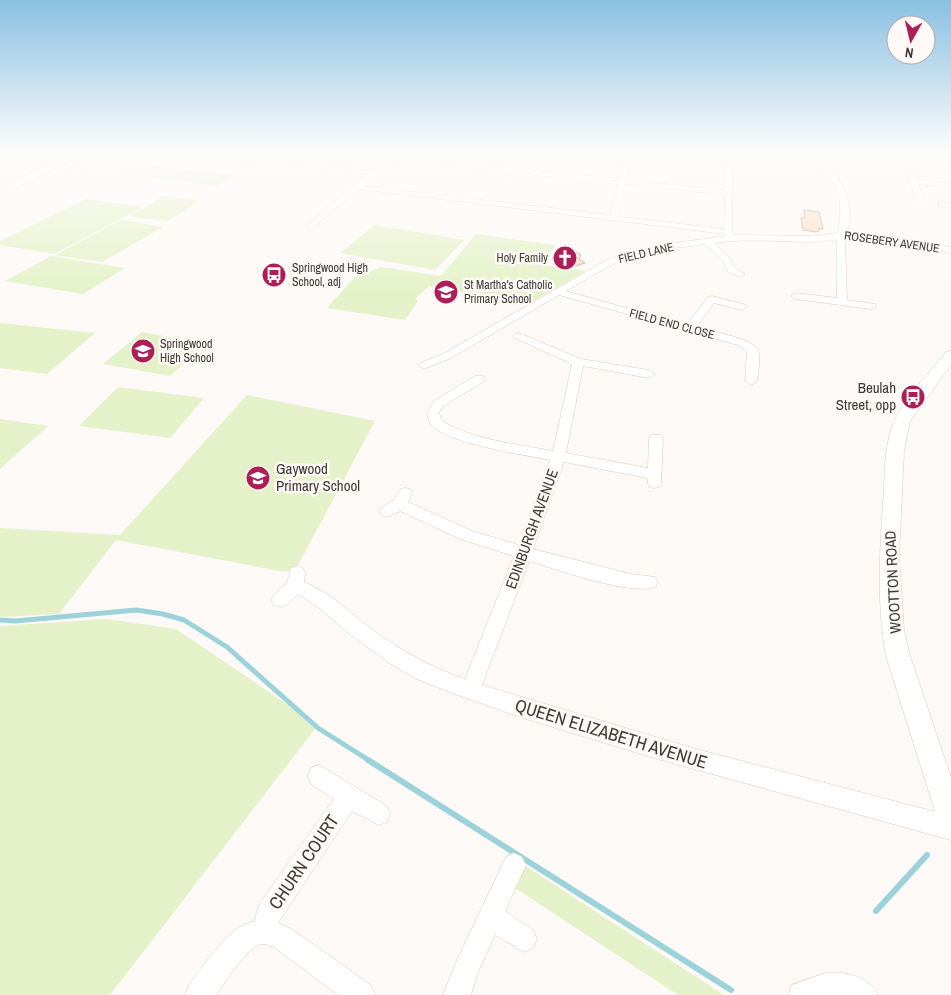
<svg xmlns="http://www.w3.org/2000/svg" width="951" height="995" font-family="'Archivo Narrow',sans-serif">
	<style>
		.green { fill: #e5f2c9 }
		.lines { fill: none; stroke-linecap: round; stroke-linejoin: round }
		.stream-far1 { stroke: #9cd3da; stroke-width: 5 }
		.stream { stroke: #9cd3da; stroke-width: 6 }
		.building { fill: #fee0c8; stroke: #bdad9f }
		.minor-casing { stroke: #dccbbd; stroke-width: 1 }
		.major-casing { stroke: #dccbbd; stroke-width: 1 }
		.minor { fill: #fff; fill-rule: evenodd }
		.major { fill: #fff; fill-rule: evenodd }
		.labels { text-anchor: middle; stroke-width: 5; stroke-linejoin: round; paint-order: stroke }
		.far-street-label { font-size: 12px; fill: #413a34; stroke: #fdf9f6 }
		.far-poi-label { font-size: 12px; fill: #413a34; stroke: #fdf9f6; text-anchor: start }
		.poi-label { font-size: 15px; fill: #413a34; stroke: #fdf9f6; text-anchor: end }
		.street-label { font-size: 15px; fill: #413a34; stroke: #fdf9f6 }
		.near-street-label { font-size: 18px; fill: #413a34; stroke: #fdf9f6 }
	</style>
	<rect width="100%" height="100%" fill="#fdf9f6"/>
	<!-- green -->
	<g class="green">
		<polygon points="144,164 234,176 216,186 123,173"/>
		<polygon points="164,196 200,201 167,221 129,216"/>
		<polygon points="86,199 143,207 54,254 0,245 0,241"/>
		<polygon points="121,220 163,227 102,262 55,255"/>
		<polygon points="375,225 464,240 435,270 340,253"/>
		<polygon points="476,234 555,245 545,265 586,271 528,304 429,286 415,299 418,301 405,320 327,308 353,279 381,267 441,276"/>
		<polygon points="51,256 125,268 83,294 5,281"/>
		<polygon points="0,323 95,333 47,374 0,368"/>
		<polygon points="142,332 206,344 170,376 103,364"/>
		<polygon points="118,387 204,398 170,438 79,426"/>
		<polygon points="247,395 375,421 296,569 285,572 116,540 59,614 0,617 0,528 120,535"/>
		<polygon points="0,419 48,426 0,469"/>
		<polygon points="107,619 176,629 318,725 110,995 0,995 0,626"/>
		<polygon points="521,863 724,995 678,995 512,886"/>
	</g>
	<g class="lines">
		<!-- stream-far1 -->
		<polyline class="stream-far1" points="0,620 16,621 136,610 163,614 184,620 227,647 318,728 370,761"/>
		<!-- stream -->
		<g class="stream">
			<polyline points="368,760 731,990"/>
			<polyline points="876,911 927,855"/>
		</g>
	</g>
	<!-- building -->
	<g class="building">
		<polygon points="804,210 819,212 823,229 819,228 819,231 816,232 803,230 801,218 805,218"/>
		<polygon points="567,251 576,252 581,255 579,259 585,263 572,267 553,264 559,252"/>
	</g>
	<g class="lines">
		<defs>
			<g id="minor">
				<path d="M68 152H74V155L108 154 128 159 118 162V160C100 157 77 155 62 165L83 169V171L55 168 15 189 8 187C25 173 48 168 67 156Z"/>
				<path d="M208 152 372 171 394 152H401L397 157 619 179 627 152H633L626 180 725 190 726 158 729 156 732 158V232L735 235 817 236 838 233C844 198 838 188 817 160L820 158C834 165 849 196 850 212 850 219 848 226 847 232L951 247V253L841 237 845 240 847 300 875 304 876 306 875 308 871 309 796 299 791 296 796 293 837 298V241C829 238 822 242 814 242 781 242 747 238 714 243L730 258 735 268 745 274 740 277 728 272 723 261 705 244C680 248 652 249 628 258 606 266 587 279 566 291L687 325 708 297 712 296 746 305 747 307 742 310 714 303 696 327C708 331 753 338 758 350 761 358 758 372 757 381L751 385 745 381 747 351 738 345 559 295 451 358 424 369 418 365 420 363 443 354 605 261C643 245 685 242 726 236L725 234 359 189 310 230 306 227 307 225 367 174 206 156 203 154ZM392 160 618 184 610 213 612 215 363 186ZM625 184 725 195 724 229 621 217 618 213Z"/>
				<polygon points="909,176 915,176 916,179 951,184 951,188 918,184 926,202 919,204 909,181"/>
				<polygon points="939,202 951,203 951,207 939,206"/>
				<path d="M519 333 581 359 649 370 655 374 649 378 583 366 566 453 648 468 649 438 651 435H661L663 438 661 483 659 487 654 488 649 487 647 478 564 462 533 549 631 574 655 577 658 582 655 587C630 596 556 569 529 561L482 685 696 749 951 816V840L654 758 520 717 452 693 414 678 391 664 352 636 318 607 300 595 298 594C290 602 285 609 274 605L271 600 274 595 287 583 291 568 297 566 303 568 305 573 304 582C330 592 349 612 370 628 400 650 430 667 465 679L514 556 460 539 400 511 387 517 382 515 379 511 382 507 394 500 400 489 405 488 410 489 412 493 408 502 472 531 519 545 550 460C520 454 456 445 433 427 429 424 428 418 427 413L434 401 475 376H483L485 379 483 382 443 406 439 413 442 421C474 440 516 444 553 451L572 364 515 338 513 336 515 334Z"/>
				<path d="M319 765 387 806 390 814 387 822 379 825 352 811 278 923 290 928 371 985 375 995H338L274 947C270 946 266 944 262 944 248 945 224 984 216 995H185L189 985C207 963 225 929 254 921L260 903 334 799 311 784 308 776 311 768Z"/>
				<polygon points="514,853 522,857 526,865 505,911 533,930 537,939 533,948 524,952 495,935 478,972 471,995 443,995 457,960 506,857"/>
				<path d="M825 973C844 971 870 976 878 995H788L792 985Z"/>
			</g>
			<g id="major">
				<polygon points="894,152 951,155 951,159 898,154"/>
				<path d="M951 351V365L910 421 904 451 899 556 904 630 910 656 951 777V832L941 828 937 818 886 656C876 601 880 545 884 489 885 467 885 443 894 422 905 396 929 374 946 352Z"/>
			</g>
		</defs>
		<!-- minor casing -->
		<use href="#minor" class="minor-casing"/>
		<!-- major casing -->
		<use href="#major" class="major-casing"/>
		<!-- minor -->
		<use href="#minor" class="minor"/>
		<!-- major -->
		<use href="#major" class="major"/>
	</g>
	<!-- sky -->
	<linearGradient id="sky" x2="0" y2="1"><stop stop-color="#89c0e2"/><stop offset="0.52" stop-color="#fefcfb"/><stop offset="1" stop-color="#fefcfb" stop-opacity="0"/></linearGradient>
	<rect width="951" height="292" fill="url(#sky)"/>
	<!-- icons -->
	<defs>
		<symbol id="church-disc" viewBox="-11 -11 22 22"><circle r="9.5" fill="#ad1e57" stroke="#fdf9f6"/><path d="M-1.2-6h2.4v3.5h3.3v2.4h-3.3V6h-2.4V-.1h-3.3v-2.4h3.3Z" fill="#fff"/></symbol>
		<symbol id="bus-disc" viewBox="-11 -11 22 22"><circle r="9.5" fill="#ad1e57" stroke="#fdf9f6"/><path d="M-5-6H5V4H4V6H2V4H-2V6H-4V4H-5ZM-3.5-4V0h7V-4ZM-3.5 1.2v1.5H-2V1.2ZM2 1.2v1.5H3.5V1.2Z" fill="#fff"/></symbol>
		<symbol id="school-disc" viewBox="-11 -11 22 22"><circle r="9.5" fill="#ad1e57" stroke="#fdf9f6"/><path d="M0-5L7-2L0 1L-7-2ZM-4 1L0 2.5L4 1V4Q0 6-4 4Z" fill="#fff"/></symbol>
	</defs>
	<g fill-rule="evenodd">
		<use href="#church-disc" x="551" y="244" width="28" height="28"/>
		<use href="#bus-disc" x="260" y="261" width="28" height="28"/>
		<use href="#school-disc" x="432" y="278" width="28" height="28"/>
		<use href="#school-disc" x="129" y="337" width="28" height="28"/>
		<use href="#bus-disc" x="899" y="383" width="28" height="28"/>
		<use href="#school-disc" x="244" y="464" width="28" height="28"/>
	</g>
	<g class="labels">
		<!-- far-street labels -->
		<g class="far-street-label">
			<text transform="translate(892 242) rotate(8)" y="4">ROSEBERY AVENUE</text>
			<text transform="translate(646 253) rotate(-13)" y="4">FIELD LANE</text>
			<text transform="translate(672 324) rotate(15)" y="4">FIELD END CLOSE</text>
		</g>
		<!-- far-poi labels -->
		<g class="far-poi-label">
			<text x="548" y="262" text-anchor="end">Holy Family</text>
			<text x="292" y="272">Springwood High<tspan x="292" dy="14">School, adj</tspan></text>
			<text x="464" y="289">St Martha's Catholic<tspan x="464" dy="14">Primary School</tspan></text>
			<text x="160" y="348">Springwood<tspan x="160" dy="14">High School</tspan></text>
		</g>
		<!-- poi labels -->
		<g class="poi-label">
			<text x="896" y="393">Beulah<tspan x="896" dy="17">Street, opp</tspan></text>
			<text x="276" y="474" text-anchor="start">Gaywood<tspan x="276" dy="17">Primary School</tspan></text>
		</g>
		<!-- street labels -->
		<g class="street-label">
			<text transform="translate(532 529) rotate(-70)" y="5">EDINBURGH AVENUE</text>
			<text transform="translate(893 582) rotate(-93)" y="5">WOOTTON ROAD</text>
		</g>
		<!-- near-street labels -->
		<g class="near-street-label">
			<text transform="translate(611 734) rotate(17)" y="6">QUEEN ELIZABETH AVENUE</text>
			<text transform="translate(304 862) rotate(-56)" y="6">CHURN COURT</text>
		</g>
	</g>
	<!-- north arrow -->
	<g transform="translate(911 40) rotate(188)"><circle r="24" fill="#fdf9f6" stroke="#b2ada8"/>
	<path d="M0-4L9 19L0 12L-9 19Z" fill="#ad1e57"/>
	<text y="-8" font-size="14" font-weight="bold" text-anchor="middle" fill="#413a34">N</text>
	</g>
</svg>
